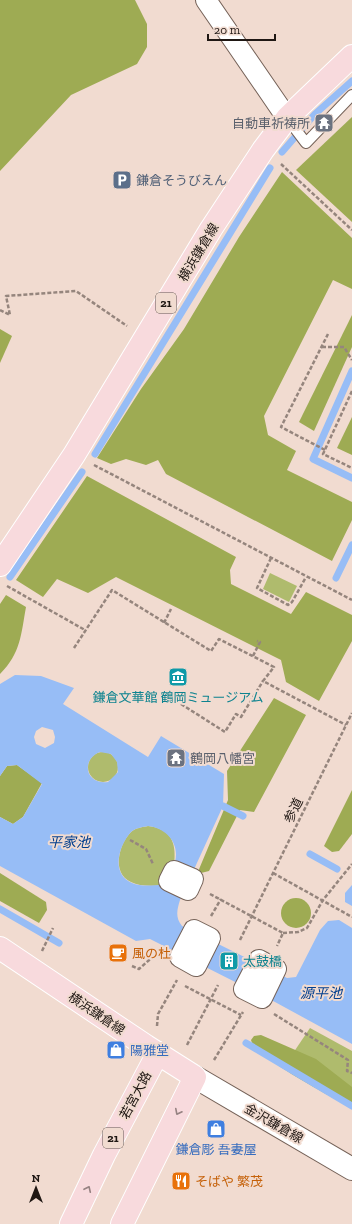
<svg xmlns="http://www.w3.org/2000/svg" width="352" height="1224" font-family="'Zilla Slab','Noto Sans JP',serif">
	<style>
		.green { fill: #afbb6d }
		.forest { fill: #9eab53 }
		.water { fill: #97bdf6; fill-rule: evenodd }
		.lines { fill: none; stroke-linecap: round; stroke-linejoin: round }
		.stream { stroke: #97bdf6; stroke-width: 7 }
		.lane-casing { stroke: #756258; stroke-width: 12 }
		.street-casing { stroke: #756258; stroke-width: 22 }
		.secondary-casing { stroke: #756258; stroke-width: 24 }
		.primary-casing { stroke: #fff; stroke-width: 24 }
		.path { stroke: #95857d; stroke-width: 2.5; stroke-dasharray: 4 2; stroke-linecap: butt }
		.lane { stroke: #fff; stroke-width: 10 }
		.street { stroke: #fff; stroke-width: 20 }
		.secondary { stroke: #fff; stroke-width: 22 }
		.primary { stroke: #f8dadd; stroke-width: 22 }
		.oneway { stroke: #968282 }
		.labels { text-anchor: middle; stroke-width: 4; stroke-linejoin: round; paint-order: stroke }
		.shield { fill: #f1dbd0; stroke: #5e524c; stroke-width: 1 }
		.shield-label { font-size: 12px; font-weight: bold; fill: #1f1713 }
		.worship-label { font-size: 13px; fill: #5b616d; stroke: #f1dbd0; text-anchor: end }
		.service-label { font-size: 13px; fill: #4e5e75; stroke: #f1dbd0; text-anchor: start }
		.street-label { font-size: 13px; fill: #1f1713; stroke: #f1dbd0 }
		.culture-label { font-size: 13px; fill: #0d838f; stroke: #f1dbd0 }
		.food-label { font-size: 13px; fill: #c56008; stroke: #f1dbd0; text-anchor: start }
		.shop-label { font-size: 13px; fill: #366cbe; stroke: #f1dbd0; text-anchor: start }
		.water-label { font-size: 14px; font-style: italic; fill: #013e8e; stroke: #f1dbd0 }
	</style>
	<rect width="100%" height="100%" fill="#f1dbd0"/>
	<!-- green -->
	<g class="green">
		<polygon points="270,573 297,586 289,602 263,589"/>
		<circle cx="103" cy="767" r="15"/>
		<path d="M148 826C183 830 175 860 171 885 158 885 142 888 131 882 111 873 119 844 131 832 135 828 143 827 148 826Z"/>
		<polygon points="310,1028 352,1051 352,1104 285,1065"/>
	</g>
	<!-- forest -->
	<g class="forest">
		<polygon points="0,0 135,0 147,24 147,47 137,64 71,95 0,171"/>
		<polygon points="352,117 352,222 296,170"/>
		<polygon points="282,172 352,238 352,289 333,280 264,416 268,435 296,451 287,470 352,502 352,520 332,561 166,474 158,460 146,465 126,459 111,464 97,458 141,389 184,329 239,237"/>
		<polygon points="352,315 352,347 314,431 299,422"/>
		<polygon points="0,329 12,336 0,363"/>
		<polygon points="352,417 352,455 337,448"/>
		<polygon points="87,476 236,557 230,570 231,584 291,614 306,592 352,615 352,641 319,701 286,682 281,660 116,577 88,593 57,579 43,597 16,580"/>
		<path d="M6 595 26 607C21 634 21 653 0 674V604Z"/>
		<polygon points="274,698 306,715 254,812 240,810 209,871 197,874 228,800 227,771"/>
		<polygon points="17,765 42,783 23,817 13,824 0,817 0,776 7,766"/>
		<polygon points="352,790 352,834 339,851 332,852 324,846"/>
		<polygon points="0,873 46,902 47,910 39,923 0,901"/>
		<circle cx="296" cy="913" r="15"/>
		<path d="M261 1035 316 1059 352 1087V1108C334 1098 255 1057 251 1040L254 1036Z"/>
	</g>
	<!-- water -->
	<g class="water">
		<path d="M15 675 41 676 74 688 63 704 148 757 161 736 224 774 223 806 180 900C177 910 175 917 182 926L287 978 296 977 320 930 328 921 339 920 352 928V1044L275 1002 150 939 136 941 0 866V817L13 824 23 817 42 784 17 765 7 766 0 776V684ZM42 727 53 730 55 737 54 743 45 748 36 744 34 737 36 731ZM100 752 111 754 117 762 118 772 108 782C86 785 80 760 100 752ZM148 826C166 828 180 843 175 862 172 870 167 878 163 885 153 885 141 887 132 883 110 874 119 845 131 832 135 828 143 827 148 826Z"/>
		<polygon points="352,885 352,906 345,902 345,893"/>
	</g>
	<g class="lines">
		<!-- stream -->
		<g class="stream">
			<polyline points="282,152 315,114 352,81"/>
			<polyline points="352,371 313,459 352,478"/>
			<polyline points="95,454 270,168"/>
			<polyline points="10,577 82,472"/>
			<polyline points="336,578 352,545"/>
			<polyline points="223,806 243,816"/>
			<polyline points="310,854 337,869"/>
			<polyline points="0,909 59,943"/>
			<polyline points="246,1043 352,1106"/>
		</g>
		<defs>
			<polyline id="lane" points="287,118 306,143 352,95"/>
			<g id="street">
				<polyline points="206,0 287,118"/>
				<polygon points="174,871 193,879 188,890 169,881"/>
				<polygon points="194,930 210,938 196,966 180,957"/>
				<polygon points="259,960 276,969 262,998 244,989"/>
			</g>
			<polyline id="secondary" points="195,1077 352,1169"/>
			<g id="primary">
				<polyline points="0,565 74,455 211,229 263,150 287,118 352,56"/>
				<polyline points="0,948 146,1046 195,1077 122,1224"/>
				<polyline points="71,1224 104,1155 158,1053"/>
			</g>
		</defs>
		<!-- lane casing -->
		<use href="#lane" class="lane-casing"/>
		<!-- street casing -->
		<use href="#street" class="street-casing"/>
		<!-- secondary casing -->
		<use href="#secondary" class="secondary-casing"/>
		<!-- primary casing -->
		<use href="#primary" class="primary-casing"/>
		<!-- path -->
		<g class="path">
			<polyline points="281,164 352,230"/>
			<polyline points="0,310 10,315 6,296 76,291 127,326"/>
			<polyline points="322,347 344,347 352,360"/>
			<polyline points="352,391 323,454 352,468"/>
			<polyline points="325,450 281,427 328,334"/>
			<polyline points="94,465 352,600"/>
			<polyline points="271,558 257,588 288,605 292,602 306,577"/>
			<polyline points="7,586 85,630"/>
			<polyline points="164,623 171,609"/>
			<polyline points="74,648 112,590 211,651 219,639 274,667 263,681 346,725"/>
			<polyline points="253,656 260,642 257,641"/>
			<polyline points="181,704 225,732 236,714 241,717 263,681"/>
			<polyline points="130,840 146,849 153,864"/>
			<polyline points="273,873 352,917"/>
			<polyline points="210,894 283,933 277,946"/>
			<polyline points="211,916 221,899"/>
			<polyline points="283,933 298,932 307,928 323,900 352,864"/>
			<polyline points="240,940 352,713"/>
			<polyline points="42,951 53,928"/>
			<polyline points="132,966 139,969 157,953 159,954"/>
			<polyline points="185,986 241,1015"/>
			<polyline points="274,1014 348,1060 347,1071 352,1073"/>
			<polyline points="157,1026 158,1014 177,980"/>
			<polyline points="187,1045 218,985"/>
			<polyline points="214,1060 243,1012"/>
		</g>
		<!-- lane -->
		<use href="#lane" class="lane"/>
		<!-- street -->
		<use href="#street" class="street"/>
		<!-- secondary -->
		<use href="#secondary" class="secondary"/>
		<!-- primary -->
		<use href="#primary" class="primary"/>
	</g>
	<!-- one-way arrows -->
	<defs><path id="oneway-chevron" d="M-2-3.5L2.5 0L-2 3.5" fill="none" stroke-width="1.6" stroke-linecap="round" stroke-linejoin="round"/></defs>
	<g class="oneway">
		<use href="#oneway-chevron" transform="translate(178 1112) rotate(117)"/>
		<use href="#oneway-chevron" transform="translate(88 1189) rotate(-65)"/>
	</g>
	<!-- icons -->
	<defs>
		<symbol id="temple-square" viewBox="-11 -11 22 22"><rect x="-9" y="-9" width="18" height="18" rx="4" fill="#6b7280" stroke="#f1dbd0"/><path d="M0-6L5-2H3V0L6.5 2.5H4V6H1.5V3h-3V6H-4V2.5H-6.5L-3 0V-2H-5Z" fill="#fff"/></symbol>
		<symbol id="parking-square" viewBox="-11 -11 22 22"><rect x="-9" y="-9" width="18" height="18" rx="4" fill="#5c6f8a" stroke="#f1dbd0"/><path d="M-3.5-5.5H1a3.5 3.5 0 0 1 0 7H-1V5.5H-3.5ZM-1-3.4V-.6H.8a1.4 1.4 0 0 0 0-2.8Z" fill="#fff"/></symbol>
		<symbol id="museum-square" viewBox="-11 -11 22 22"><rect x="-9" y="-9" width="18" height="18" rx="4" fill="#0f9aa8" stroke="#f1dbd0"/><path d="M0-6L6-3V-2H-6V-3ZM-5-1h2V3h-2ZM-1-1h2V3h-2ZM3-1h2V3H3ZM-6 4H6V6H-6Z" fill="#fff"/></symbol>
		<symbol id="cafe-square" viewBox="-11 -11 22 22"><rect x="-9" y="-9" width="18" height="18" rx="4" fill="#e8710a" stroke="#f1dbd0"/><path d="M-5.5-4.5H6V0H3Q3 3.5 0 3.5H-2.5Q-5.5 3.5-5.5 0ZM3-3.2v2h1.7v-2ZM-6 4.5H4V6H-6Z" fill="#fff"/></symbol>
		<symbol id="building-square" viewBox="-11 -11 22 22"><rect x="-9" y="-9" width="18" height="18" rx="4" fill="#0f9aa8" stroke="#f1dbd0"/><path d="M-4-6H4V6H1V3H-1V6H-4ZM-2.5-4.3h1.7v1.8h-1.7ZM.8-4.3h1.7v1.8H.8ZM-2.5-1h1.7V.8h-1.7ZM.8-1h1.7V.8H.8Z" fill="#fff"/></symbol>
		<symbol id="shop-square" viewBox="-11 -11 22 22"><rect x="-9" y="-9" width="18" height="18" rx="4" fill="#3f7fe0" stroke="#f1dbd0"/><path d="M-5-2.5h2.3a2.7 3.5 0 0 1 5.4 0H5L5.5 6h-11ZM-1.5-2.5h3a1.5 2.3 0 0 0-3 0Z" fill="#fff"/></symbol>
		<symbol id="restaurant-square" viewBox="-11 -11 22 22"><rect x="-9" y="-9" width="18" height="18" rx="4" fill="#e8710a" stroke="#f1dbd0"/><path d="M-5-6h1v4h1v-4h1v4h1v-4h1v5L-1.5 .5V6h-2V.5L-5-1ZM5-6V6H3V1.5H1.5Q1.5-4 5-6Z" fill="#fff"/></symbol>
	</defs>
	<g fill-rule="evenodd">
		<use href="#temple-square" x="313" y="112" width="22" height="22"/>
		<use href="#parking-square" x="111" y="169" width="22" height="22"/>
		<use href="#museum-square" x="167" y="666" width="22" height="22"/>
		<use href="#temple-square" x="165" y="747" width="22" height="22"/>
		<use href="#cafe-square" x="107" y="942" width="22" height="22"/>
		<use href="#building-square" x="218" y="950" width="22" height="22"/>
		<use href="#shop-square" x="105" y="1039" width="22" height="22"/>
		<use href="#shop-square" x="205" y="1118" width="22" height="22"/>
		<use href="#restaurant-square" x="170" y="1170" width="22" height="22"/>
	</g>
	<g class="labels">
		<!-- shield labels -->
		<g class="shield">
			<rect x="156" y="293" width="20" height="20" rx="3"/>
			<rect x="103" y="1128" width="20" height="20" rx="3"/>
		</g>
		<g class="shield-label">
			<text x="166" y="307">21</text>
			<text x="113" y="1142">21</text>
		</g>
		<!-- worship labels -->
		<g class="worship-label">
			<text x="310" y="128">自動車祈祷所</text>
			<text x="190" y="763" text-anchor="start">鶴岡八幡宮</text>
		</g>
		<!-- service labels -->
		<g class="service-label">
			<text x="136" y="185">鎌倉そうびえん</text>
		</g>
		<!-- street labels -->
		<g class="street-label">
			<text transform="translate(198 252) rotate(-59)" y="5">横浜鎌倉線</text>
			<text transform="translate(293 810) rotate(-64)" y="5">参道</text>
			<text transform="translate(97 1013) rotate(34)" y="5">横浜鎌倉線</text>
			<text transform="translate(135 1095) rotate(-62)" y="5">若宮大路</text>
			<text transform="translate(274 1123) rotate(30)" y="5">金沢鎌倉線</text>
		</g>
		<!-- culture labels -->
		<g class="culture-label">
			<text x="178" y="702">鎌倉文華館 鶴岡ミュージアム</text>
			<text x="243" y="966" text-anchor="start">太鼓橋</text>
		</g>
		<!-- food labels -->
		<g class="food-label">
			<text x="132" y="958">風の杜</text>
			<text x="195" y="1186">そばや 繁茂</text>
		</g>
		<!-- shop labels -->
		<g class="shop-label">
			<text x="130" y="1055">陽雅堂</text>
			<text x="216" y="1154" text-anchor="middle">鎌倉彫 吾妻屋</text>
		</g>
		<!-- water labels -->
		<g class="water-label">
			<text x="69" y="847">平家池</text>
			<text x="321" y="998">源平池</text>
		</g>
	</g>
	<!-- north arrow -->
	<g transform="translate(36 1188)" stroke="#f1dbd0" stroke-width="3" paint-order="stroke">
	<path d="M0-3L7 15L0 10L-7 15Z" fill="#1f1713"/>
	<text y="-6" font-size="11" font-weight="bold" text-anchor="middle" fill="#1f1713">N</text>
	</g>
	<!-- scale -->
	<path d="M208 34v6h67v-6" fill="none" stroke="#1f1713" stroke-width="2"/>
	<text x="214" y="34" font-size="12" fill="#1f1713" stroke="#f1dbd0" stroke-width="3" paint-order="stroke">20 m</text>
</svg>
